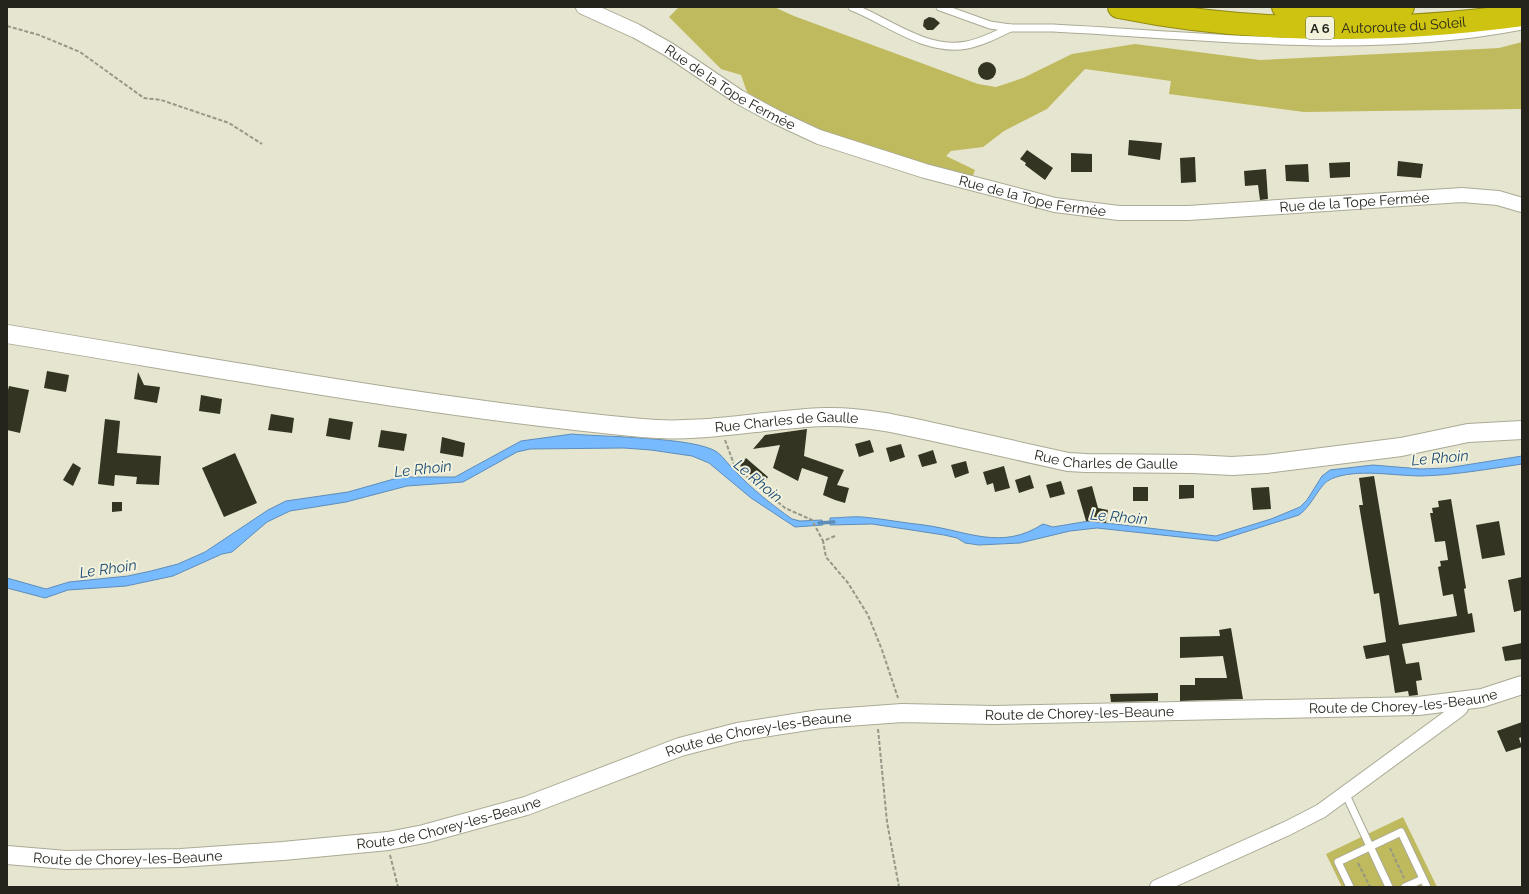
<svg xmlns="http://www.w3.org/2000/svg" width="1529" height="894" font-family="Raleway,sans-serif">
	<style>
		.green { fill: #bfba5d }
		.water { fill: #77bafe; stroke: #5e8dba }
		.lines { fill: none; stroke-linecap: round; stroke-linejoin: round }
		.stream { stroke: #5e8dba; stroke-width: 3.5 }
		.building { fill: #343423 }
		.service-casing { stroke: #aaaa95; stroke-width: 9 }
		.minor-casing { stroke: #aaaa95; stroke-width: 16 }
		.tertiary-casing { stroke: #aaaa95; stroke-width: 20 }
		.motorway-casing { stroke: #928b14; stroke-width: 24 }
		.path { stroke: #979787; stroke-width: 2; stroke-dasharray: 4 2; stroke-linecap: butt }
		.service { stroke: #fff; stroke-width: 7 }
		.minor { stroke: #fff; stroke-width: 14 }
		.tertiary { stroke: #fff; stroke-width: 18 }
		.motorway { stroke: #cdc310; stroke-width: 22 }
		.labels { text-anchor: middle; stroke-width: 4; stroke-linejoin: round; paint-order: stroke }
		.shield { fill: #f3f3dd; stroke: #626256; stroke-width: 1 }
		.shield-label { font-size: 13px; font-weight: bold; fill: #24241c }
		.street-label { font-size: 14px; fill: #24241c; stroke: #f3f3dd }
		.water-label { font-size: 15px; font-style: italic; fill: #1b4a75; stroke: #f3f3dd }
	</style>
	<rect width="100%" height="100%" fill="#e6e5d0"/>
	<!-- green -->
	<g class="green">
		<polygon points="679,7 774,7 794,16 978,84 996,87 1023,78 1072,54 1135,44 1260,60 1499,48 1522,42 1522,109 1304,112 1169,94 1171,81 1085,69 1047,109 1004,131 983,147 951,151 946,156 975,170 971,181 826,138 758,102 747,92 741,75 721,69 669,17"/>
		<polygon points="1403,817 1437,887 1342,887 1326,854"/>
	</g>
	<!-- water -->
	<g class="water">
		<path d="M572 434C603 437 695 437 717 452 724 457 729 466 736 472 752 489 772 505 792 519L800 521 822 520 823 525 795 527 751 498 709 463 692 456 651 450 624 448 530 449 517 452 463 482 407 486 346 502 290 511 267 522 232 552 222 554 173 576 126 586 68 590 45 598 7 588V578L46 589 69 582 128 576 151 571 178 564 205 552 268 510 286 501 348 492 401 477H455L521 441Z"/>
		<path d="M1522 456V464C1489 469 1455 475 1422 476 1395 476 1356 468 1331 479 1319 484 1313 505 1299 515L1217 541 1097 528 1070 531 1020 543 979 545 965 543 957 538 944 535 872 524 830 525V518C841 518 852 516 863 517 884 519 904 523 924 525 968 531 1001 551 1043 524L1053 527 1089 521 1216 536 1271 519 1300 507 1307 500 1322 476 1330 470 1373 465 1421 469 1447 468Z"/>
	</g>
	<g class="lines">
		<!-- stream -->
		<polyline class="stream" points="819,523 834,522"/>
	</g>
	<!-- building -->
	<g class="building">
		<polygon points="929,17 934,18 940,23 933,30 927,30 923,26 924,20"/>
		<circle cx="987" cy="71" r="9"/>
		<polygon points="1129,140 1162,143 1160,160 1128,155"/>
		<polygon points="1027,150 1053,168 1045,180 1025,165 1026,163 1020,159"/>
		<polygon points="1071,153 1092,154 1092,172 1071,172"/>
		<polygon points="1195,157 1196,182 1181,183 1180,158"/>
		<polygon points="1398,161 1423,164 1421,178 1397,176"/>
		<polygon points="1350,162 1350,177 1330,178 1329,163"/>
		<polygon points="1308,164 1309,182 1286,181 1285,165"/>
		<polygon points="1266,169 1268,199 1260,200 1258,185 1245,186 1244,171"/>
		<polygon points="47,371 69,375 66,392 44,388"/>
		<polygon points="138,372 144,385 160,387 157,403 134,399"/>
		<polygon points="9,386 29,390 20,433 7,430 7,394"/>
		<polygon points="201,395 222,399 220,414 199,411"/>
		<polygon points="271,414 294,418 292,433 268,430"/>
		<polygon points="329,418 353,422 350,440 326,436"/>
		<polygon points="105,419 120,421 117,453 161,456 159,485 136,484 137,477 115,475 114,486 98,484"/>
		<polygon points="807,429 804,456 844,470 837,485 849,488 845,503 835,500 823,495 828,477 802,468 798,481 773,468 780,445 753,449 765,435"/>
		<polygon points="381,430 407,434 404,451 378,447"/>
		<polygon points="442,437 465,443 463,457 440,453"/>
		<polygon points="870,440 874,452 859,457 855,444"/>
		<polygon points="901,444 905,457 890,462 886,448"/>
		<polygon points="933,450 937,463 922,467 918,455"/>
		<polygon points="235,453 257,503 224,517 202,468"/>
		<polygon points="746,458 768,477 763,485 740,466"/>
		<polygon points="966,461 969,473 955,478 951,465"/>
		<polygon points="73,463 81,468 73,486 63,480"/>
		<polygon points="1004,466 1010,488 995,492 993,483 987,485 983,472"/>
		<polygon points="1030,475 1034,488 1019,493 1015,480"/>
		<polygon points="1374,476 1399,625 1457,616 1453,594 1443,596 1438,567 1441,566 1440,561 1448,560 1445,541 1435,542 1430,513 1433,513 1432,508 1439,507 1438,501 1451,499 1466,588 1464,589 1468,614 1472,613 1475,632 1402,644 1406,664 1419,662 1422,680 1416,681 1418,695 1409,696 1408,691 1395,693 1389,655 1366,659 1363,646 1386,642 1379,593 1374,594 1359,505 1363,505 1359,478"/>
		<polygon points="1061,481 1065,494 1050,498 1046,485"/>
		<polygon points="1179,485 1194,485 1194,498 1179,499"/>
		<polygon points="1092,486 1098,508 1108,510 1106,523 1086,521 1077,490"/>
		<rect x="1133" y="487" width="15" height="14"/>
		<polygon points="1269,487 1271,509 1253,510 1251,488"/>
		<polygon points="112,502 122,502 122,511 112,512"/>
		<polygon points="1499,521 1505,555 1482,559 1476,525"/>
		<polygon points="1522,577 1522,610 1514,612 1508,580"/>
		<polygon points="1231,628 1243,699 1180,701 1180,685 1195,685 1195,678 1227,678 1223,656 1180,658 1180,637 1220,636 1219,630"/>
		<polygon points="1522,643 1522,659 1505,661 1502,647"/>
		<polygon points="1158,693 1158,701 1111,702 1110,694"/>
		<polygon points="1522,722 1522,737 1519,738 1522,747 1506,752 1497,731"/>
	</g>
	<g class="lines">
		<defs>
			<g id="service">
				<path d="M852 7C888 21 926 53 967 45 982 42 996 35 1010 28"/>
				<path d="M940 7 990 25 1010 28H1053C1208 36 1368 56 1522 26"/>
				<polyline points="1346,795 1389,887"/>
				<polyline points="1350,887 1338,862 1401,832 1427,887"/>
				<polyline points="1405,887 1423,879"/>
			</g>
			<g id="minor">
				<path id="s1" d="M583 7 636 31 668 49 739 97 776 117 819 137 925 171 1055 205 1119 213H1188L1462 195 1498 198 1522 205"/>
				<polyline points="1157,887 1288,828 1321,811 1456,712 1461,708 1462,700"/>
			</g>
			<g id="tertiary">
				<path id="s2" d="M7 334C218 368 429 408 642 428 703 434 764 419 825 417 866 416 907 426 947 435 988 444 1028 453 1068 462L1086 463 1193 464 1232 466 1266 464 1401 447 1468 433 1522 430"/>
				<path id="s3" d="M7 855 66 860 181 858 283 851 388 841 424 834 526 806 680 747 738 732 820 719 902 713 994 715 1418 706 1482 698 1522 685"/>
			</g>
			<g id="motorway">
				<path id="s4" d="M1119 7C1252 34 1388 33 1522 15"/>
				<polyline points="1283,7 1343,9 1403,7"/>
			</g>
		</defs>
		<!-- service casing -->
		<use href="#service" class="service-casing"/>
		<!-- minor casing -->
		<use href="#minor" class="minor-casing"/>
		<!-- tertiary casing -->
		<use href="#tertiary" class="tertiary-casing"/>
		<!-- motorway casing -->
		<use href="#motorway" class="motorway-casing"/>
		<!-- path -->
		<g class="path">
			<polyline points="7,26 39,35 80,52 144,98 161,100 229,123 262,144"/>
			<polyline points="725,440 735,467 785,508 812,520 823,541"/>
			<polyline points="835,536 823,541 826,557 848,583 868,615 882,650 898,698"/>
			<polyline points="878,729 887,822 899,887"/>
			<polyline points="1390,848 1404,878"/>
			<polyline points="390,855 398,887"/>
			<polyline points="1358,863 1370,887"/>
		</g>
		<!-- service -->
		<use href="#service" class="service"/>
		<!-- minor -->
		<use href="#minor" class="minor"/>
		<!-- tertiary -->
		<use href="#tertiary" class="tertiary"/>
		<!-- motorway -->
		<use href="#motorway" class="motorway"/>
	</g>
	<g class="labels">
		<!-- shield labels -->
		<rect class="shield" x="1306" y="17" width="28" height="22" rx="3"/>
		<g class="shield-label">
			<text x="1320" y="33">A 6</text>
		</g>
		<!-- street labels -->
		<g class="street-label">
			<text dy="5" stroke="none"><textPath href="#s4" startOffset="286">Autoroute du Soleil</textPath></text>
			<text dy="5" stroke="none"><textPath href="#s1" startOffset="168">Rue de la Tope Fermée</textPath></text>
			<text dy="5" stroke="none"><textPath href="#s1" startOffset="492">Rue de la Tope Fermée</textPath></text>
			<text dy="5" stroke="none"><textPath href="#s1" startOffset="816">Rue de la Tope Fermée</textPath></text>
			<text dy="5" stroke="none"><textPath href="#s2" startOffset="787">Rue Charles de Gaulle</textPath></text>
			<text dy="5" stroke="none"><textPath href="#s2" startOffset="1111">Rue Charles de Gaulle</textPath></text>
			<text dy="5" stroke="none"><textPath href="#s3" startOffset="1416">Route de Chorey-les-Beaune</textPath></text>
			<text dy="5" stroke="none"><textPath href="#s3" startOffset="1092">Route de Chorey-les-Beaune</textPath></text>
			<text dy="5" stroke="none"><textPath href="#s3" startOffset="769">Route de Chorey-les-Beaune</textPath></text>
			<text dy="5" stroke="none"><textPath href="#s3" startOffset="445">Route de Chorey-les-Beaune</textPath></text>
			<text dy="5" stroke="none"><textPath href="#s3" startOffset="121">Route de Chorey-les-Beaune</textPath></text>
		</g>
		<!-- water labels -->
		<g class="water-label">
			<text transform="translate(1440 458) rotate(-5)" y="5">Le Rhoin</text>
			<text transform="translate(423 469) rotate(-6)" y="5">Le Rhoin</text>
			<text transform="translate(758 481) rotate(40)" y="5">Le Rhoin</text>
			<text transform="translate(1119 517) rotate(5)" y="5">Le Rhoin</text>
			<text transform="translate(108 569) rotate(-8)" y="5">Le Rhoin</text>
		</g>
	</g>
	<!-- border -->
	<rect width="1529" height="894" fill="none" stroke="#24241c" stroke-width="16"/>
</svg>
